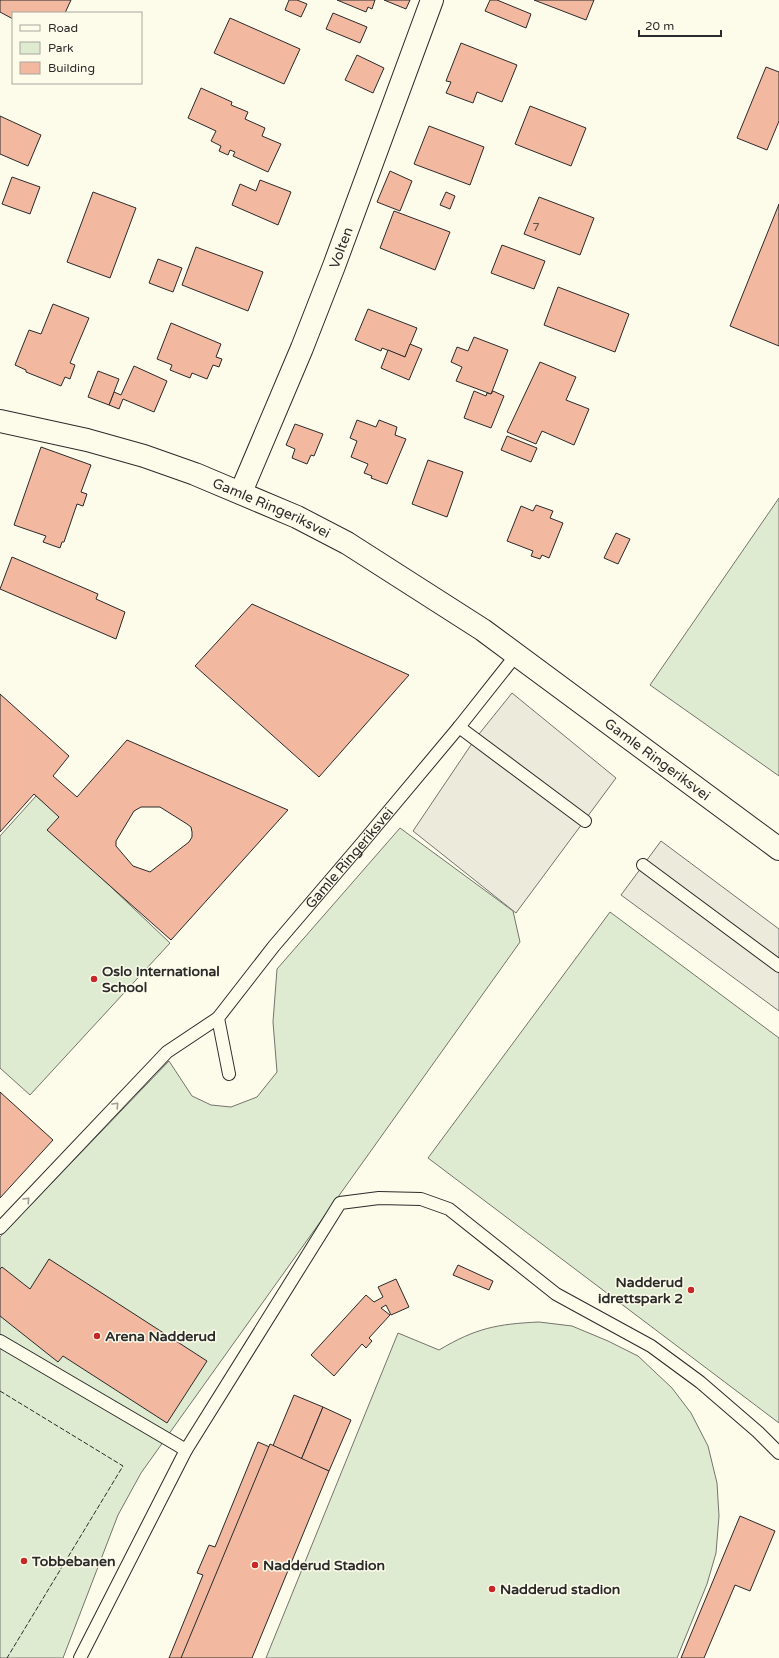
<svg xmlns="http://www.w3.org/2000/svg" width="779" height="1658" font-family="'Varela Round',sans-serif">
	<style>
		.green { fill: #deebd1; stroke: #74746e }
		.parking { fill: #eceadb; stroke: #74746e }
		.building { fill: #f2b8a0; stroke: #2b2b2b; fill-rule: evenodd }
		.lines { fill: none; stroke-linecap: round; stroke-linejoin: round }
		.lane-casing { stroke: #2b2b2b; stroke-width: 14 }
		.street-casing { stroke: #2b2b2b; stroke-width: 24 }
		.secondary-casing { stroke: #2b2b2b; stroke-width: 24 }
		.lane { stroke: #fdfbea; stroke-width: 12 }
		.street { stroke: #fdfbea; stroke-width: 22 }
		.secondary { stroke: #fdfbea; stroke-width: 22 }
		.fence { stroke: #2b2b2b; stroke-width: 1; stroke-dasharray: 5 2; stroke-linecap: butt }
		.oneway { stroke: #9e9d94 }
		.poi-dot { fill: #c62828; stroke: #fdfbea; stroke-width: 1.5 }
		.labels { text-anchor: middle; stroke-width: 3; stroke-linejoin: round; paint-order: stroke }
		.number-label { font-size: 12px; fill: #5d4e48 }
		.street-label { font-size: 14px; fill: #2b2b2b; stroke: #fdfbea }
		.poi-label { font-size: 14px; font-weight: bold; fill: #2b2b2b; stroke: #fdfbea; text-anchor: start }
	</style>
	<rect width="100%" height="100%" fill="#fdfbea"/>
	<!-- green -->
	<g class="green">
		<polygon points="779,498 779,776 650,685"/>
		<polygon points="36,796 61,817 51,830 170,943 30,1095 0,1068 0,836"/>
		<polygon points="400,828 513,911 520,942 141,1473 118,1515 63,1658 0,1658 0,1237 169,1061 192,1096 211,1105 231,1107 257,1097 277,1072 273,1022 277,969"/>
		<polygon points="610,912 779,1038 779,1423 428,1158"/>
		<path d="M539 1322 572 1326 608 1341 638 1356 672 1388 691 1413 708 1446 717 1483 719 1516 716 1553 707 1584 677 1658H266L398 1333 439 1350C476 1328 497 1324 539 1322Z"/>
	</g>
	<!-- parking -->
	<g class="parking">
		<polygon points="512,693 616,778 516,913 413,831 475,739"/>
		<polygon points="661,841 779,929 779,1011 621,895"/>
	</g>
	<!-- building -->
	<g class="building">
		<polygon points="0,0 71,0 65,13 13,13 13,19 0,12"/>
		<polygon points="289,0 297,0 307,4 301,17 285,10"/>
		<polygon points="337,0 375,0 372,9 368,7 366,12"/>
		<polygon points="384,0 410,0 406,9"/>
		<polygon points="490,0 497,0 531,14 526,28 485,11"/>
		<polygon points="534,0 594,0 586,20"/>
		<polygon points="333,13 367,27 360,43 326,29"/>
		<polygon points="230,18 300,49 284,84 214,53"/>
		<polygon points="461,43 517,65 502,102 477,92 473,103 446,93 451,82 446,81"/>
		<polygon points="357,55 384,68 373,93 345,80"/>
		<polygon points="766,67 779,72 779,121 767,150 737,138"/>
		<polygon points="201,88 232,102 231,105 248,112 245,119 265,128 262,136 281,144 268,172 233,156 235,152 230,150 228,155 219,151 221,146 211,141 216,131 188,118"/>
		<polygon points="530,106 586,128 571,166 515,144"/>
		<polygon points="0,116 41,135 28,166 0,154"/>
		<polygon points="429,126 484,147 470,185 414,164"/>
		<polygon points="390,171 412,181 400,211 377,202"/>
		<polygon points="12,177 40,187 30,214 2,204"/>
		<polygon points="260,180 291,192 278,225 232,205 240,184 256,191"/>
		<polygon points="93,192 136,208 110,278 67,262"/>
		<polygon points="446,192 455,196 450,209 440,205"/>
		<polygon points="539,197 594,218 580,255 524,234"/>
		<polygon points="779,204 779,346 730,326"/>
		<polygon points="394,211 450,232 435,270 380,248"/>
		<polygon points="502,245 545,261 534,289 491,273"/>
		<polygon points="196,247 263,272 248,311 182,285"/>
		<polygon points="158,259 182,268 173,292 149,283"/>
		<polygon points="558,287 629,314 615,352 544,325"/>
		<polygon points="53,304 89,318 70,363 75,365 70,379 65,377 61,386 26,372 26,370 15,365 29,330 41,334"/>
		<polygon points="368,309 417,328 405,357 382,348 381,351 355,340"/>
		<polygon points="171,323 221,344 216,357 222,359 219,367 213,365 207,379 192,373 190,378 170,370 172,365 157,359"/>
		<polygon points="474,337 508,350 491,394 456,381 462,367 451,362 457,347 468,351"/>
		<polygon points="410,344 422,349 409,380 381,368 388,350 405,357"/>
		<polygon points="540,362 576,377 566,400 589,409 574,445 542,431 536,444 507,432"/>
		<polygon points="134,366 167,381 154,412 123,399 119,409 109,405 114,392 121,395"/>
		<polygon points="98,371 119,379 109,405 88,397"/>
		<polygon points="474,391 486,396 487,393 491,394 493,391 504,396 491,428 464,418"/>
		<polygon points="357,420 376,427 379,420 397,427 395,435 406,439 387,484 371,478 372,476 364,473 368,464 351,457 357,441 350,438"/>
		<polygon points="295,424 323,434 314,456 311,455 307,464 292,458 295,449 286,445"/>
		<polygon points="507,436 537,448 531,462 501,450"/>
		<polygon points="41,447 91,465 81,492 87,494 83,506 77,504 64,542 62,542 60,548 43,542 46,536 14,525"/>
		<polygon points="428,460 463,472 447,517 412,504"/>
		<polygon points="536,505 553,511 550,518 563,523 549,558 542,555 540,559 531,556 533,551 507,541 521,506 533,511"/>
		<polygon points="616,533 630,539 618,564 604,558"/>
		<polygon points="12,557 98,594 96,599 125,612 116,639 0,589"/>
		<polygon points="252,604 409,675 319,777 195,666"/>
		<path d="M0 694 69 756 53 776 77 797 127 740 288 810 171 940 47 830 59 817 34 794 0 832ZM141 807H160L187 824 191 827 192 832V837L189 842 150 872 133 866 116 846V841L134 811Z"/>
		<polygon points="0,1092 53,1140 0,1198"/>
		<polygon points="49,1259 207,1361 167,1423 63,1356 58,1362 0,1316 0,1269 2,1267 30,1289"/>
		<polygon points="458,1265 493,1281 489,1290 453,1275"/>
		<polygon points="396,1279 409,1307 391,1315 386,1305 381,1308 390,1315 369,1338 372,1341 366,1348 362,1344 334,1376 311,1355 366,1295 374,1302 383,1297 378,1287"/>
		<polygon points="294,1395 323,1407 301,1460 317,1466 237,1658 169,1658 203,1575 197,1573 209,1545 215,1547 258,1442 272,1448"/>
		<polygon points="323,1407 351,1420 329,1471 301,1460"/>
		<polygon points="270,1444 329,1471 252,1658 181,1658"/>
		<polygon points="740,1516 775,1531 750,1591 735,1585 704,1658 681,1658"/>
	</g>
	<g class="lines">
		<defs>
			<g id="lane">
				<polyline points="459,727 585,821"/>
				<polyline points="643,865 779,966"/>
				<path id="s1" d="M229 1074 218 1018 274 946 362 843 459 727 516 655"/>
				<polyline points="0,1228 167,1052 218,1018"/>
				<polyline points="0,1341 186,1450"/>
				<polyline points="80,1658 186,1450 340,1203 379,1198 421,1199 449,1209 556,1294 651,1346 700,1382 758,1432 779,1453"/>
			</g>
			<g id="street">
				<path id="s2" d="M241 492 302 348 334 266 432 0"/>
			</g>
			<g id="secondary">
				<path id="s3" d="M0 421 87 440 144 456 195 474 297 517 347 543 483 630 779 849"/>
			</g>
		</defs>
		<!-- lane casing -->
		<use href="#lane" class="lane-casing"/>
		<!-- street casing -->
		<use href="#street" class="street-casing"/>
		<!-- secondary casing -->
		<use href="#secondary" class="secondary-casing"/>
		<!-- lane -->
		<use href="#lane" class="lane"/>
		<!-- street -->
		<use href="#street" class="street"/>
		<!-- secondary -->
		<use href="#secondary" class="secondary"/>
		<!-- fence -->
		<polyline class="fence" points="0,1391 123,1466 7,1658"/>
	</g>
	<!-- one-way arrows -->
	<defs><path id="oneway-chevron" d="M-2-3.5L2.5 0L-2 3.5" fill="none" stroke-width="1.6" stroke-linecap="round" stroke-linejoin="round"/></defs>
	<g class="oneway">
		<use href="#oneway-chevron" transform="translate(116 1105) rotate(-47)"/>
		<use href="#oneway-chevron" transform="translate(27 1200) rotate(-47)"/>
	</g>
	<!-- markers -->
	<g class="poi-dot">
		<circle cx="94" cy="979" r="4"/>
		<circle cx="691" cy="1290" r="4"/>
		<circle cx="97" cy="1336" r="4"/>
		<circle cx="24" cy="1561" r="4"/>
		<circle cx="255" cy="1565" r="4"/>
		<circle cx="492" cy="1589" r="4"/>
	</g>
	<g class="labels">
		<!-- number labels -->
		<g class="number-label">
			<text x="536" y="231">7</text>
		</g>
		<!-- street labels -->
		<g class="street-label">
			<text dy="5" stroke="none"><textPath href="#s2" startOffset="264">Volten</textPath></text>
			<text dy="5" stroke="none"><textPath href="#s3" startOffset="286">Gamle Ringeriksvei</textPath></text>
			<text dy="5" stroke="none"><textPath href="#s3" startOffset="748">Gamle Ringeriksvei</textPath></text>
			<text dy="5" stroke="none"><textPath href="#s1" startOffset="264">Gamle Ringeriksvei</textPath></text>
		</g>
		<!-- poi labels -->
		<g class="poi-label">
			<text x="102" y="976">Oslo International<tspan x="102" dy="16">School</tspan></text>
			<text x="683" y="1287" text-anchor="end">Nadderud<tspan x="683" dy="16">idrettspark 2</tspan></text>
			<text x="105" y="1341">Arena Nadderud</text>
			<text x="32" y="1566">Tobbebanen</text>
			<text x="263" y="1570">Nadderud Stadion</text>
			<text x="500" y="1594">Nadderud stadion</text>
		</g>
	</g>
	<!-- legend -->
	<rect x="12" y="12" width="130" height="72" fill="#fdfbea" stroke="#a9a89e"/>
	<rect x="20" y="25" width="20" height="6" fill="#fdfbea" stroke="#a9a89e"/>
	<text x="48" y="32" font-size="12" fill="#2b2b2b">Road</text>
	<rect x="20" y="42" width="20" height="12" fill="#deebd1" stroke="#a9a89e"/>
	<text x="48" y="52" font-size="12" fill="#2b2b2b">Park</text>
	<rect x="20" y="62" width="20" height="12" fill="#f2b8a0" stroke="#a9a89e"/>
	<text x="48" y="72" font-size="12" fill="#2b2b2b">Building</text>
	<!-- scale -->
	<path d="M639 30v6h82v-6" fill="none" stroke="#2b2b2b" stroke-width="2"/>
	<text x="645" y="30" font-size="12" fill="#2b2b2b" stroke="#fdfbea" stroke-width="3" paint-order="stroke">20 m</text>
</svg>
